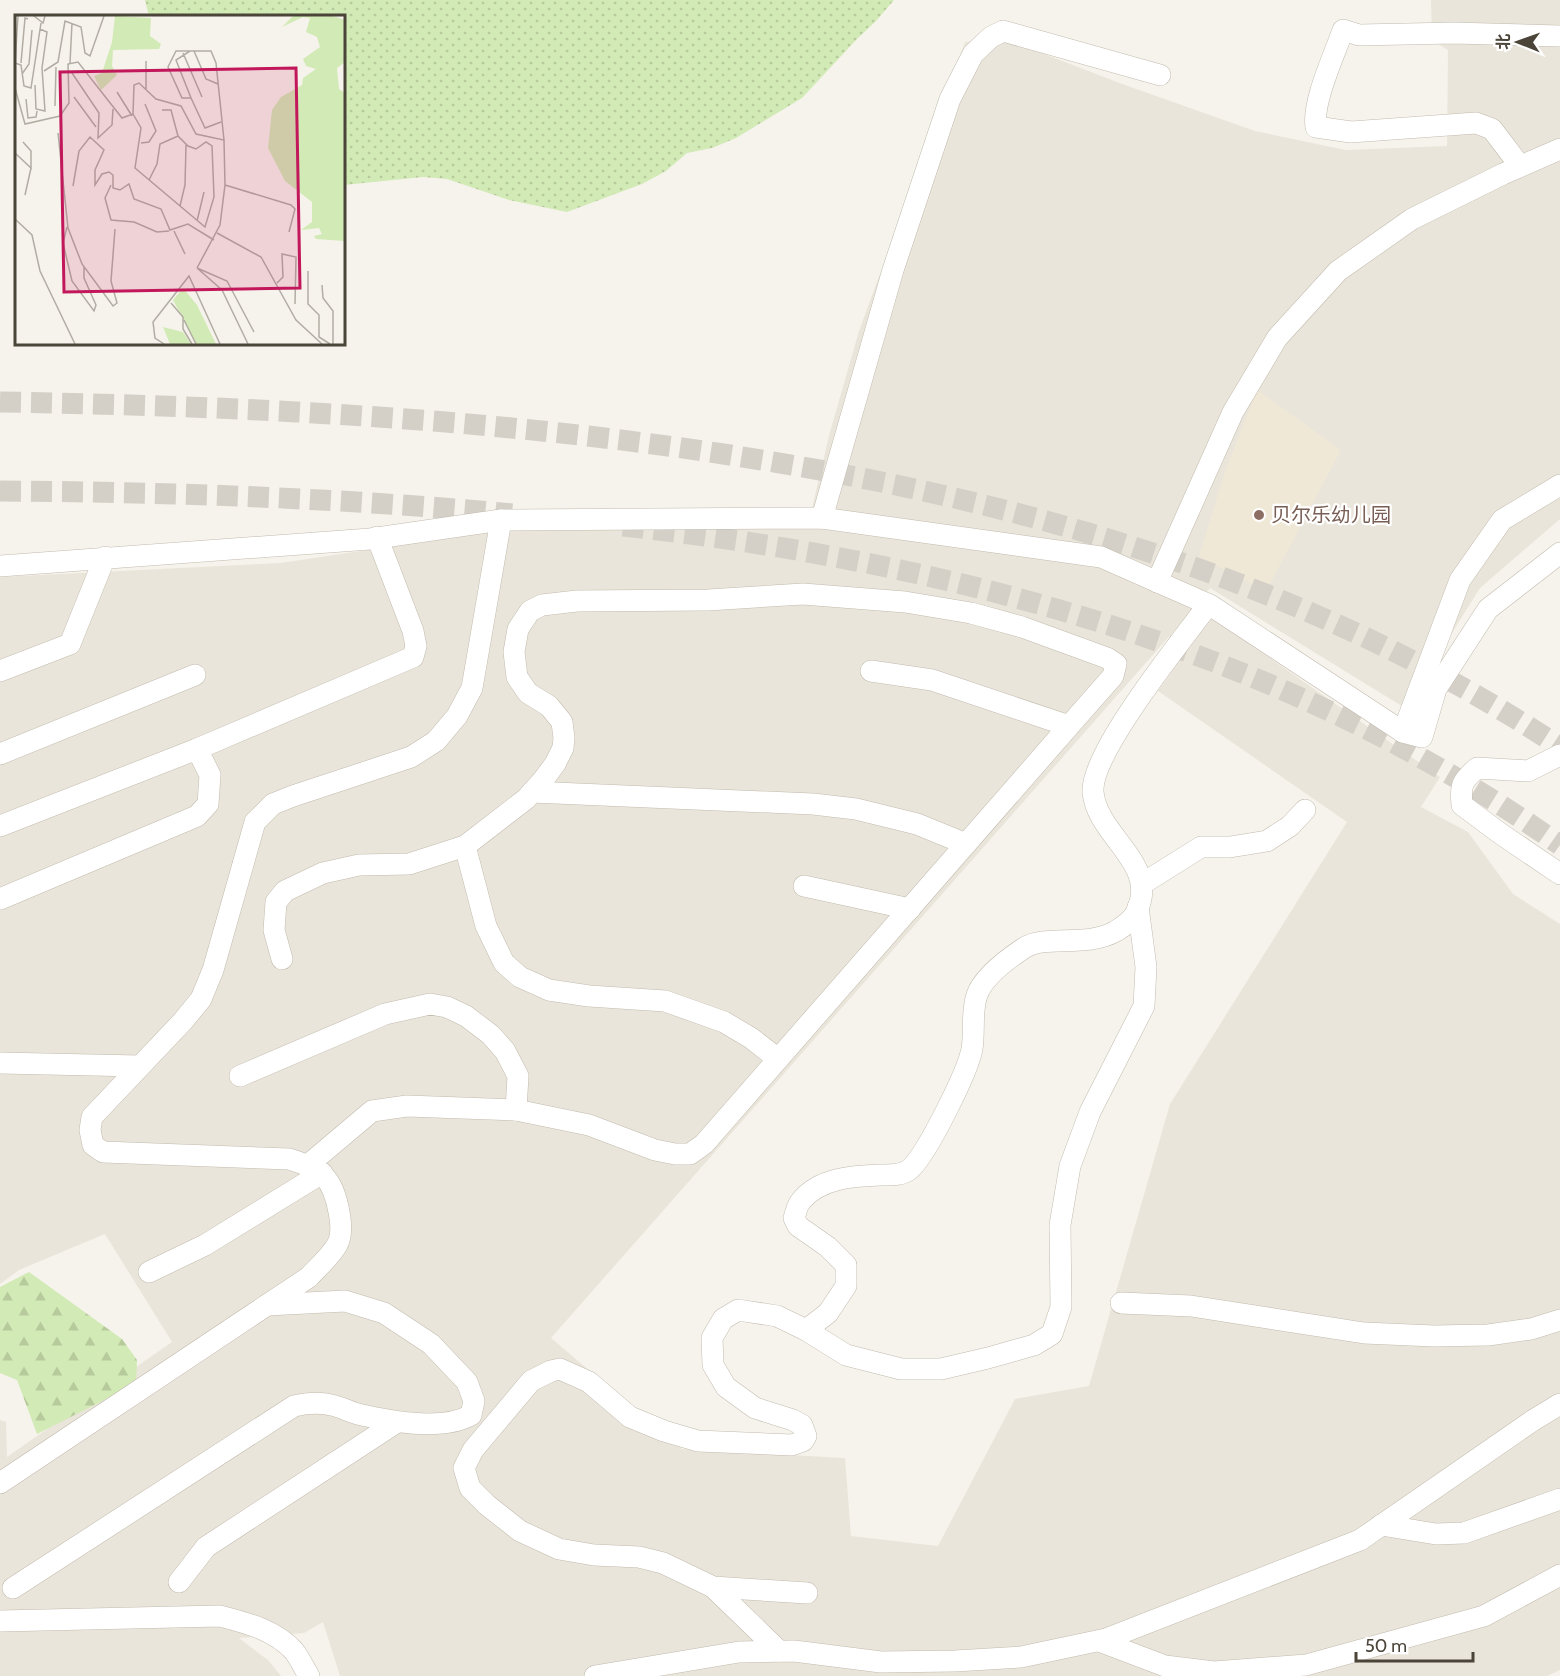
<svg xmlns="http://www.w3.org/2000/svg" width="1560" height="1676" font-family="Cabin,'Noto Sans SC',sans-serif">
	<style>
		.residential { fill: #eae5da }
		.education { fill: #efe8d6 }
		.grass { fill: url(#grass-dots) }
		.forest { fill: url(#forest-firs) }
		.lines { fill: none; stroke-linecap: round; stroke-linejoin: round }
		.minor-tunnel { stroke: #d4d0c8; stroke-width: 21; stroke-dasharray: 21 10; stroke-linecap: butt }
		.minor-casing { stroke: #c2bbae; stroke-width: 22 }
		.minor { stroke: #fff; stroke-width: 21 }
		.education-dot { fill: #8d6e63; stroke: #fff; stroke-width: 2 }
		.labels { text-anchor: middle; stroke-width: 4.5; stroke-linejoin: round; paint-order: stroke }
		.education-label { font-size: 20px; fill: #785e54; stroke: #fff; text-anchor: start }
		.inset-road { fill: none; stroke: #b2ada4; stroke-width: 1.5 }
		.view { fill: #c2185b; fill-opacity: 0.15; stroke: #c2185b; stroke-width: 3 }
		.inset-edge { fill: none; stroke: #4b4439; stroke-width: 3 }
	</style>
	<defs>
		<pattern id="grass-dots" width="8" height="8" patternUnits="userSpaceOnUse" patternTransform="scale(1.5)"><rect width="8" height="8" fill="#d2eab5"/><path d="M2 2h.1M6 6h.1" fill="none" stroke="#b6ca9c" stroke-width="1.8" stroke-linecap="round"/></pattern>
		<pattern id="forest-firs" width="22" height="20" patternUnits="userSpaceOnUse" patternTransform="scale(1.5)"><rect width="22" height="20" fill="#d2eab5"/><path d="M5 1l3.5 6h-7zM16 11l3.5 6h-7z" fill="#b6ca9c"/></pattern>
	</defs>
	<rect width="100%" height="100%" fill="#f6f3ec"/>
	<!-- residential -->
	<polygon class="residential" points="1431,0 1560,0 1560,519 1480,588 1405,708 1210,588 1188,615 551,1338 682,1449 845,1458 851,1536 938,1546 1015,1399 1089,1386 1170,1104 1347,822 1158,691 1211,617 1440,777 1421,807 1468,832 1513,894 1560,924 1560,1670 1547,1676 340,1676 323,1622 304,1633 239,1638 268,1660 281,1676 0,1676 0,1420 6,1422 7,1457 172,1342 105,1234 19,1270 0,1284 0,577 281,563 513,528 807,529 830,432 859,331 965,42 1005,39 1125,85 1255,131 1346,150 1447,146 1448,50 1432,40"/>
	<!-- education -->
	<polygon class="education" points="1257,390 1341,450 1266,591 1199,557 1225,472"/>
	<!-- grass -->
	<polygon class="grass" points="145,0 894,0 876,21 857,39 802,98 736,138 712,148 687,153 666,171 642,184 567,212 509,200 447,179 423,177 344,185 344,16 149,16"/>
	<!-- forest -->
	<polygon class="forest" points="29,1272 122,1339 137,1360 136,1384 37,1434 17,1380 0,1373 0,1287"/>
	<g class="lines">
		<!-- minor-tunnel -->
		<g class="minor-tunnel">
			<path d="M0 402C244 406 488 418 730 455 1022 500 1312 582 1560 747"/>
			<path d="M0 491C171 492 342 498 512 514"/>
			<path d="M623 526C953 562 1287 651 1560 845"/>
		</g>
		<defs>
			<g id="minor">
				<path d="M1520 166 1492 129 1476 123 1351 132 1316 127C1312 102 1334 56 1343 30L1359 35 1454 33 1560 36"/>
				<polyline points="822,518 893,270 950,99 973,54 991,37 1003,31 1160,75"/>
				<polyline points="0,566 370,539 501,520"/>
				<polyline points="1157,582 1233,412 1277,338 1338,271 1412,219 1503,174 1560,149"/>
				<polyline points="0,671 70,644 105,557"/>
				<polyline points="871,671 932,680 1069,726"/>
				<polyline points="1403,732 1460,580 1502,520 1560,485"/>
				<polyline points="197,749 413,657 416,646 413,631 377,537"/>
				<polyline points="0,754 195,675"/>
				<path d="M1560 755 1528 771 1477 768C1462 781 1460 785 1462 805L1501 834 1560 874"/>
				<polyline points="532,792 813,804 856,809 917,824 966,844"/>
				<polyline points="0,826 197,749 210,775 208,804 197,816 0,899"/>
				<polyline points="465,846 486,926 504,963 520,977 549,990 589,996 665,1001 724,1022 751,1038 778,1059"/>
				<polyline points="1142,884 1201,847 1230,847 1267,841 1290,826 1305,810"/>
				<polyline points="804,886 910,909"/>
				<polyline points="282,959 274,930 276,902 285,891 323,873 359,865 409,864 465,846 526,799 543,780 555,764 563,748 564,738 562,722 549,706 528,693 517,677 514,652 518,629 530,611 542,605 577,601 708,600 803,594 905,602 971,613 1022,627 1107,658 1116,664 1113,676 1069,726 704,1144 690,1154 675,1154 655,1150 589,1125 516,1110 407,1106 372,1111 308,1165"/>
				<polyline points="0,1063 139,1066"/>
				<polyline points="240,1076 385,1014 430,1004 447,1007 466,1016 491,1035 505,1051 518,1076 516,1110"/>
				<polyline points="149,1272 205,1245 322,1173"/>
				<polyline points="1121,1303 1191,1306 1364,1333 1434,1336 1488,1335 1531,1329 1560,1320"/>
				<polyline points="806,1330 846,1355 901,1369 941,1369 988,1358 1034,1345 1052,1334 1061,1307 1060,1225 1070,1166 1090,1112 1144,1006 1146,967 1138,907"/>
				<path d="M0 1483 309 1277C318 1267 330 1257 337 1245 342 1236 341 1222 339 1212 333 1178 322 1169 289 1159L103 1152 93 1145 90 1130 92 1117 183 1021 201 999 213 970 255 822 273 804 293 796 411 757 436 741 457 716 472 688 501 520 822 518 1101 557 1210 605 1403 732 1422 737 1436 689 1488 609 1560 553"/>
				<polyline points="1381,1525 1436,1534 1464,1533 1560,1499"/>
				<polyline points="179,1582 206,1547 397,1422"/>
				<polyline points="713,1587 779,1651"/>
				<path d="M13 1588 294 1406C307 1403 319 1402 331 1405 342 1407 351 1413 362 1415 393 1422 443 1431 471 1415L474 1401 467 1382 431 1344 384 1313 345 1301 267 1305"/>
				<path d="M807 1593 713 1587 663 1563 639 1557 594 1555 559 1549 520 1531 487 1505 470 1488 464 1468 473 1450 531 1381 551 1371 560 1369 589 1382 630 1417 664 1431 698 1441 792 1445 803 1441 806 1436 802 1425 793 1420 755 1408 726 1387 713 1365 712 1338 723 1319 738 1310 777 1316 806 1330 828 1313 846 1286V1265L828 1247 798 1226 794 1218C796 1213 797 1205 801 1201 819 1178 853 1176 880 1175 890 1175 902 1176 910 1169 927 1154 968 1071 972 1049 975 1031 971 1012 977 995 983 977 1009 958 1024 948 1046 934 1087 948 1116 931 1124 926 1132 921 1136 913 1161 864 1097 837 1093 792 1090 753 1183 639 1208 605"/>
				<path d="M0 1621 220 1616C247 1623 275 1630 294 1651 300 1659 304 1668 309 1676"/>
				<polyline points="1099,1641 1165,1666 1214,1672 1306,1665 1484,1616 1560,1575"/>
				<polyline points="595,1676 739,1652 794,1651 881,1662 955,1661 1021,1657 1106,1639 1360,1540 1532,1421 1560,1404"/>
			</g>
		</defs>
		<!-- minor casing -->
		<use href="#minor" class="minor-casing"/>
		<!-- minor -->
		<use href="#minor" class="minor"/>
	</g>
	<!-- markers -->
	<circle class="education-dot" cx="1259" cy="515" r="6"/>
	<g class="labels">
		<!-- education labels -->
		<g class="education-label">
			<text x="1271" y="522">贝尔乐幼儿园</text>
		</g>
	</g>
	<!-- overview -->
	<g transform="translate(15 15)">
		<rect width="330" height="330" fill="#f6f3ec"/>
		<path d="M278 1H318L330 5V47L322 53 324 74 330 78V226L301 224 299 221 307 219 304 213 286 215 297 207V187L270 166 253 133 257 95 266 82 287 70 288 63 301 54 291 51 288 44 305 32 302 22 291 17 295 3 288 2 267 12ZM168 273 182 290 201 329H181L158 285ZM148 312 168 317 176 329H155Z" fill="#d2eab5"/>
		<path d="M100 1 136 3 135 21 146 29 144 34 98 35 97 51 102 60 86 75 79 61 87 58 97 27Z" fill="#d2eab5"/>
		<path class="inset-road" d="M19 1 28 8 30 1M175 36 161 45 176 83H167L153 52 161 36H196L201 48 209 125M179 36 191 64 203 69M168 38 187 82M0 48 6 50 9 71 16 73 26 8M0 48 3 1M6 48 10 3 13 4M55 48 57 8M29 56 43 47 50 6 66 12 70 38 75 41 89 1M57 58 84 98 83 123 97 110 98 94M7 59 14 49 17 15M20 70 21 94 30 96 27 53 32 17 25 14M0 73 10 109 45 101 54 88 53 49 63 47 107 103 118 99 119 70 124 68 141 84 166 91 181 119 209 125 210 170 205 210 182 253M131 74V46M102 77 117 101M59 82 81 112M176 83 190 113 206 107M11 84 13 103 21 102 22 96M40 91 41 52M118 99 126 113 120 153 190 212 199 182 197 131 191 127 181 134 173 131 163 121 156 95H147M43 118 53 213 67 249 98 291 102 288 96 266 100 214M126 128 134 127 141 116 130 89M0 138 16 153V136L8 127M134 165 142 149 145 129 163 121M96 170 90 183 96 205 119 207 142 217 154 216M210 170 276 190 280 194 274 217M58 171 64 136 75 122 89 135 80 155V170L87 159 94 157 98 160V173L105 175 114 169 119 184 146 194 155 215 173 209 199 225M10 180 16 153M165 191 170 170 171 130M0 204 17 220 25 256 60 329M182 206 189 177M52 212 48 228 57 266 79 296 81 290 69 263V252M159 216 170 239M202 218 246 242 281 305 307 329M182 253 207 275 233 329M182 253 212 266 239 317M293 256V289L304 300V322L315 329M262 268 268 262 267 239 281 242 280 289M307 270 308 283 318 296V329M156 288 168 302V314L177 329M169 305 181 329M149 329 140 323 138 307 174 261 205 329"/>
		<path class="view" d="M281 53 285 273 49 277 45 57Z"/>
		<rect width="330" height="330" class="inset-edge"/>
	</g>
	<!-- north arrow -->
	<g transform="translate(1518 42) rotate(271)" stroke="#ffffff" stroke-width="4.5" paint-order="stroke">
	<path d="M0-4.5L10 22L0 15L-10 22Z" fill="#4b4439"/>
	<text y="-9" font-size="16" font-weight="bold" text-anchor="middle" fill="#4b4439">北</text>
	</g>
	<!-- scale -->
	<path d="M1356 1652v9h117v-9" fill="none" stroke="#4b4439" stroke-width="3"/>
	<text x="1365" y="1652" font-size="18" fill="#4b4439" stroke="#ffffff" stroke-width="4.5" paint-order="stroke">50 m</text>
</svg>
